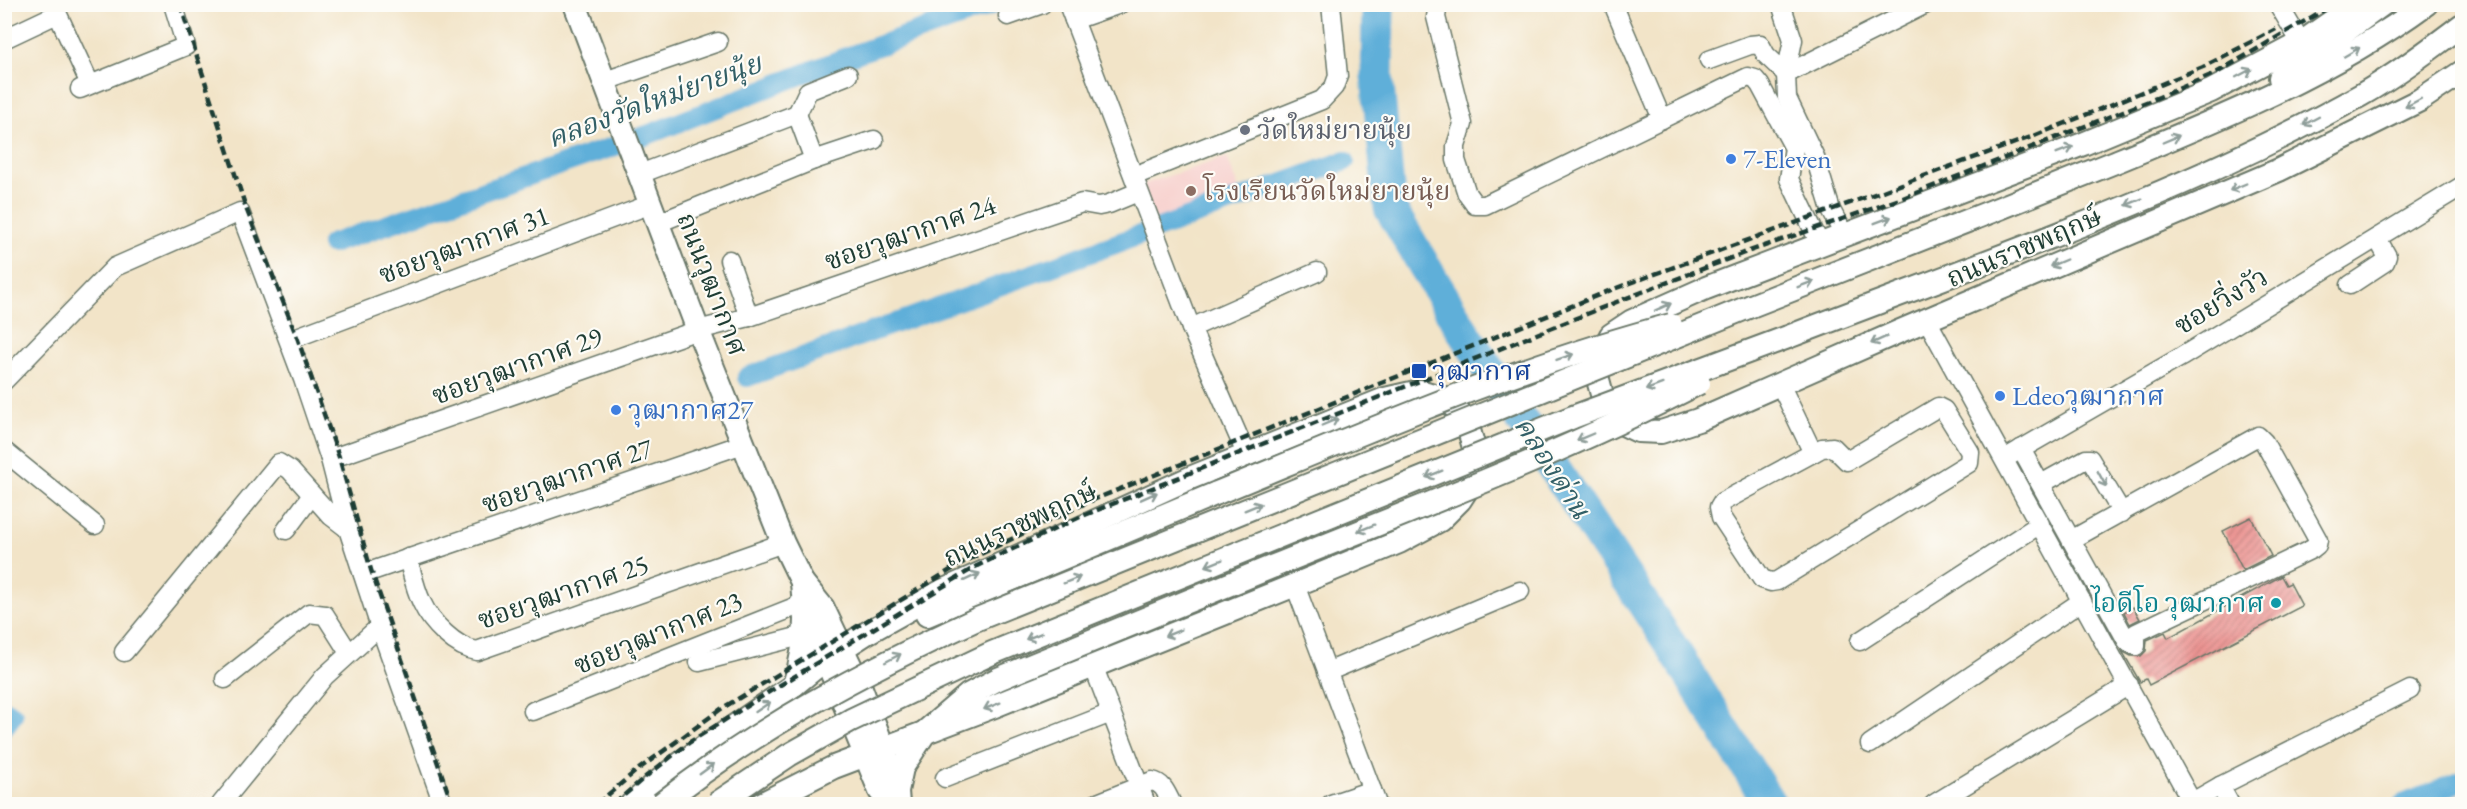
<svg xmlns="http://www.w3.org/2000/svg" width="2467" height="809" font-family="'EB Garamond','Noto Serif Thai',serif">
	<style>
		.built { fill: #f7d0cd }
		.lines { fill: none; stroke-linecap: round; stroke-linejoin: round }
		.canal { stroke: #5fafd9; stroke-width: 20 }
		.river { stroke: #5fafd9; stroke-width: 33 }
		.building { fill: url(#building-hatch) }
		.minor-casing { stroke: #697768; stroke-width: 21 }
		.major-casing { stroke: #697768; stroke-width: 26 }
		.minor { stroke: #fff; stroke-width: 18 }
		.major { stroke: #fff; stroke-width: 22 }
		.rail { stroke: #1f3d34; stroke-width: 4.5; stroke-dasharray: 9 4.5; stroke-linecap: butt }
		.major-bridge-casing { stroke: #697768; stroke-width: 26; stroke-linecap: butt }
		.major-bridge { stroke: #fff; stroke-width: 22 }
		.oneway { stroke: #8f9e9a }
		.worship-dot { fill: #6b7280; stroke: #fdfcf7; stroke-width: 2 }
		.shop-dot { fill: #3f7fe0; stroke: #fdfcf7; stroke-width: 2 }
		.education-dot { fill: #8d6e63; stroke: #fdfcf7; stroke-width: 2 }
		.transit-dot { fill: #1a4fb4; stroke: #fdfcf7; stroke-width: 2 }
		.culture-dot { fill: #0f9aa8; stroke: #fdfcf7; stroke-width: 2 }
		.labels { text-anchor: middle; stroke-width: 4.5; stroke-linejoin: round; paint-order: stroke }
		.worship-label { font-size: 27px; fill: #5b616d; stroke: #fdfcf7; text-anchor: start }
		.shop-label { font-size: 27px; fill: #366cbe; stroke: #fdfcf7; text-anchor: start }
		.education-label { font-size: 27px; fill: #785e54; stroke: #fdfcf7; text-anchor: start }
		.street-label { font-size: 27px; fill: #1f3d34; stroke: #fdfcf7 }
		.transit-label { font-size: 27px; fill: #164399; stroke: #fdfcf7; text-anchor: start }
		.culture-label { font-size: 27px; fill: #0d838f; stroke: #fdfcf7; text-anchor: end }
		.water-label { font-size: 28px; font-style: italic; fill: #325f66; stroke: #fdfcf7 }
	</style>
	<defs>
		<pattern id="building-hatch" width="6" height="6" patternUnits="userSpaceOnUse" patternTransform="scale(1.5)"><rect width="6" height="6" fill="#ec9391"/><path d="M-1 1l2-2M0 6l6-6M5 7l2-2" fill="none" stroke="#bf7977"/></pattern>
	</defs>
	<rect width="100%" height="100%" fill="#fdfcf7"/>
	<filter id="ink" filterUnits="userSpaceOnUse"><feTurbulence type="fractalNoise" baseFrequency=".0167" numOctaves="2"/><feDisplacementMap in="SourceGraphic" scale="12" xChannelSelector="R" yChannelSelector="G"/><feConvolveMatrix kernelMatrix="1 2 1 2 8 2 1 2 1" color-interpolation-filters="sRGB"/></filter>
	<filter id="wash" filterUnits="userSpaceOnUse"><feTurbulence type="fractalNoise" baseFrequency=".008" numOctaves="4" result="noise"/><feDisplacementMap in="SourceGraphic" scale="24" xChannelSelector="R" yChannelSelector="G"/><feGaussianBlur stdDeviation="1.35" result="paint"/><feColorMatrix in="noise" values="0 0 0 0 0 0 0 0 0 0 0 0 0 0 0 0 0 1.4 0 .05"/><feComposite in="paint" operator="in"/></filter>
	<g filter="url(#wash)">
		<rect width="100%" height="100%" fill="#f2e4c8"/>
		<!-- built -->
		<polygon class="built" points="1227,157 1242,198 1155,229 1141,185"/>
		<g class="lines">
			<!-- canal -->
			<g class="canal">
				<polyline points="331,244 647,135 844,58 995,4"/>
				<polyline points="747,377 1345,161"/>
				<polyline points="4,710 13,715 4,727"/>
				<polyline points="2403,804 2462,781"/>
			</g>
			<!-- river -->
			<polyline class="river" points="1378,4 1377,76 1390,208 1463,331 1674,650 1770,804"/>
		</g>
		<g id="blocks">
			<!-- building -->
			<g class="building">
				<polygon points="2251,517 2271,556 2243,570 2223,531"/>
				<polygon points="2281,576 2286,585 2290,583 2302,606 2149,685 2146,679 2140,682 2122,651 2131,656 2141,656 2146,651 2147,640 2165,632 2168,638"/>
				<polygon points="2133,607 2140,619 2130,624 2124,612"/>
			</g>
		</g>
	</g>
	<g filter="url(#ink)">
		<use href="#blocks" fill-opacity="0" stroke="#697768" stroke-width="1.5"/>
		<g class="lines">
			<defs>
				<g id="minor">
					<polyline points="53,4 90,84"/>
					<polyline points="1068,4 1191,328 1247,456"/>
					<polyline points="1438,4 1436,17 1463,124 1456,146 1456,160 1467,194 1475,205 1485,205 1748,77 1755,79 1760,85 1794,148 1789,179 1820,244"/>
					<polyline points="1613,4 1662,119"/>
					<polyline points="1781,4 1793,40 1786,74 1787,98 1815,157 1831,210 1844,235"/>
					<polyline points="2278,4 2301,43"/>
					<polyline points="1008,16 1042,4"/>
					<polyline points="1074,20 1120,4"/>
					<polyline points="4,39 57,14"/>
					<polyline points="1709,60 1750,45 1760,44 1766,55 1786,74 1926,4"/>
					<polyline points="605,81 718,42"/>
					<polyline points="80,89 186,46 173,4"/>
					<polyline points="797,114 808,91 848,75"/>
					<polyline points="814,160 874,140"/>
					<polyline points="640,174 797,114 814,160 658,223"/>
					<polyline points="1134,176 1322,100 1334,87 1338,76 1331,4"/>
					<polyline points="729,260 749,317"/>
					<polyline points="2350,285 2385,262 2387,256 2377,238"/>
					<polyline points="1927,320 2192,802 2220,786 2410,690"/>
					<polyline points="1191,328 1317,272"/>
					<polyline points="297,337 651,204"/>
					<polyline points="4,381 115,267 240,212 303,379 330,459 348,529 379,624 443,804"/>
					<polyline points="1780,384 1813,453"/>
					<polygon points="1938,407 1944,410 1970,452 1969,463 1777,581 1771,582 1762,579 1721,517 1719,507 1722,502 1822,448 1833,447 1847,461"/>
					<polyline points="2021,449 2127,641 2136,646 2136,633 2312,549 2317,545 2318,540 2264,442 2258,436 2071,540"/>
					<polyline points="4,451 95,525"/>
					<polyline points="2011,455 2181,357 2462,186"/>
					<polyline points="330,459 698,330 749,317 1082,203 1099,206 1109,204 1138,192"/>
					<polyline points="2041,484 2086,459 2090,459 2122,513"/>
					<polyline points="286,530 312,495"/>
					<path d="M408 558C412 573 415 589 422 603 431 623 456 648 477 651L783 543"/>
					<polyline points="363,574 743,444"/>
					<polyline points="1295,585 1377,804"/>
					<polyline points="1860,641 2040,524"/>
					<polyline points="124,652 279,463 290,470 331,516 348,529"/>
					<polyline points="699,662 805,635"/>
					<polyline points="1093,665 1146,804"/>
					<polyline points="1327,672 1520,591"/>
					<polyline points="225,679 309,613 325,615 349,653"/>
					<polyline points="533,711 802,604"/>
					<polyline points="1870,744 2082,601"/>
					<polyline points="945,778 1111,713"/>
					<polyline points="2220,786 2230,804"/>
					<polyline points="221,804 325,676 380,626"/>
					<path d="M1095 804 1152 781C1164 783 1167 795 1172 804"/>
					<polyline points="1331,804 1372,790"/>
					<polyline points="1934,804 2129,685"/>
				</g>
				<g id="major">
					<polyline points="575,4 698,330 783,543 802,582 823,608 861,688 887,758 897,791 898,804"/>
					<polyline points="2357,4 2301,43 2211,91 2083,144 1706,288 1632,321 1611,335 1599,358 1596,372 1604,402 1623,424 1638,431 1661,432 1698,420 1898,332 2279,170 2420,100 2462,72"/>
					<polyline points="2280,78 2383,4"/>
					<path d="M1751 306C1873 258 1994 211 2115 162 2222 118 2332 73 2426 4"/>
					<path d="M1788 337C1979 263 2183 195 2361 95 2396 75 2430 49 2462 25"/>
					<polyline points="802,582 805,619 826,659 880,791 891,804"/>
					<polyline points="927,615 1217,493"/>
					<path d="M794 685C801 664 805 642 805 619"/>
					<polyline points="897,791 902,768 926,731 968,695 998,679 1274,566"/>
					<polyline points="632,804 677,766 794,685 826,659 865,634 942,591 1190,478 1385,399 1420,391 1443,398 1458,410 1469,430 1476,455 1473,480 1460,500 1440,520 1399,542 1295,585 992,707 834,767 761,804"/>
				</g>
			</defs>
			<!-- minor casing -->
			<use href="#minor" class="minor-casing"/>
			<!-- major casing -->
			<use href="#major" class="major-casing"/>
			<!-- minor -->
			<use href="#minor" class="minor"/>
			<!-- major -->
			<use href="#major" class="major"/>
			<!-- rail -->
			<g class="rail">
				<polyline points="180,4 246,208 297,337 339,457 371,570 452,804"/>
				<polyline points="597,804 636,771 721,709 962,563 1088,502 1611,290 2034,136 2203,67 2276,29"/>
				<polyline points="614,804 644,778 690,742 772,690 977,566 1080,517 1624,299 1744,253 1903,198 2159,97 2216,73 2334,4"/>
			</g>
			<defs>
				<g id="major-bridge">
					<path d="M1217 493C1366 432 1515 366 1671 325"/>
					<path d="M1274 566C1417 508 1562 454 1699 383"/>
					<path d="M661 804C757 728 864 671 975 620L1751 306"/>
					<polyline points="716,804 789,755 851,720 992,653 1573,417 1788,337"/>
				</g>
			</defs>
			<!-- major-bridge casing -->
			<use href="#major-bridge" class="major-bridge-casing"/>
			<!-- major-bridge -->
			<use href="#major-bridge" class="major-bridge"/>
		</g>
		<!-- one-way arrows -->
		<defs><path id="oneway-shaft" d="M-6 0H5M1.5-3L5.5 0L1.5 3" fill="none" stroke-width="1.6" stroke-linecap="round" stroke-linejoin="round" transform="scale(1.5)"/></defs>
		<g class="oneway">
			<use href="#oneway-shaft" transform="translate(2352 52) rotate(-30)"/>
			<use href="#oneway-shaft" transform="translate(2244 73) rotate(-28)"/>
			<use href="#oneway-shaft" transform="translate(2413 103) rotate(152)"/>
			<use href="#oneway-shaft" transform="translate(2311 121) rotate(152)"/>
			<use href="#oneway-shaft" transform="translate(2171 139) rotate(-23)"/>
			<use href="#oneway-shaft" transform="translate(2065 150) rotate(-21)"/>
			<use href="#oneway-shaft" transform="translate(2238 187) rotate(157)"/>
			<use href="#oneway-shaft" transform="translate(2134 202) rotate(158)"/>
			<use href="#oneway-shaft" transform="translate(1883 220) rotate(-21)"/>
			<use href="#oneway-shaft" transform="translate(2058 263) rotate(157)"/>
			<use href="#oneway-shaft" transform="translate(1806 284) rotate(-21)"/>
			<use href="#oneway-shaft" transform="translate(1663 307) rotate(-24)"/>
			<use href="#oneway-shaft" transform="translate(1879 340) rotate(156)"/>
			<use href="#oneway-shaft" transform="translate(1565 357) rotate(-19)"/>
			<use href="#oneway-shaft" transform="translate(1654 387) rotate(160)"/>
			<use href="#oneway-shaft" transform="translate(1330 422) rotate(-23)"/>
			<use href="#oneway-shaft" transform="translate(1585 437) rotate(157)"/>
			<use href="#oneway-shaft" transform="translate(1434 474) rotate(158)"/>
			<use href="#oneway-shaft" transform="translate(2102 479) rotate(61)"/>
			<use href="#oneway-shaft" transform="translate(1149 496) rotate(-24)"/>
			<use href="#oneway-shaft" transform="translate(1253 507) rotate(-22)"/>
			<use href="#oneway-shaft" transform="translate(1366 528) rotate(158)"/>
			<use href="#oneway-shaft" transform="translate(1214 563) rotate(158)"/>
			<use href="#oneway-shaft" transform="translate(972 577) rotate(-25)"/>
			<use href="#oneway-shaft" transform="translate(1072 580) rotate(-22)"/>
			<use href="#oneway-shaft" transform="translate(1173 633) rotate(158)"/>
			<use href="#oneway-shaft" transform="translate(1034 636) rotate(158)"/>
			<use href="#oneway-shaft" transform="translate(893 658) rotate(-28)"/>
			<use href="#oneway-shaft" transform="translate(992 706) rotate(158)"/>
			<use href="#oneway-shaft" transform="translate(763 707) rotate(-34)"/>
			<use href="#oneway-shaft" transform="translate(707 769) rotate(-36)"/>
		</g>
	</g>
	<!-- markers -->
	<circle class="worship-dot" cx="1245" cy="130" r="6"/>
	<g class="shop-dot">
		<circle cx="1731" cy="159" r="6"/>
		<circle cx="2000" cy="396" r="6"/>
		<circle cx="616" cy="410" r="6"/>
	</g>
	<circle class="education-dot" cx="1191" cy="191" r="6"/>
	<rect class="transit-dot" x="1411" y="363" width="16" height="16" rx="3"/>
	<circle class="culture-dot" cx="2276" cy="603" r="6"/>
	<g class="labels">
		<!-- worship labels -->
		<g class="worship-label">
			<text x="1257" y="139">วัดใหม่ยายนุ้ย</text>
		</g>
		<!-- shop labels -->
		<g class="shop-label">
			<text x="1743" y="168">7-Eleven</text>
			<text x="2012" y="405">Ldeoวุฒากาศ</text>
			<text x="628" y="419">วุฒากาศ27</text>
		</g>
		<!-- education labels -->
		<g class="education-label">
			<text x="1203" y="200">โรงเรียนวัดใหม่ยายนุ้ย</text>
		</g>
		<!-- street labels -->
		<g class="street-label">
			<text transform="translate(910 233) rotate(-19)" y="9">ซอยวุฒากาศ 24</text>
			<text transform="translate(464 245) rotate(-20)" y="9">ซอยวุฒากาศ 31</text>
			<text transform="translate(2024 247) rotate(-23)" y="9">ถนนราชพฤกษ์</text>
			<text transform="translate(712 284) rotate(69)" y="9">ถนนวุฒากาศ</text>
			<text transform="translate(2221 301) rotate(-31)" y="9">ซอยวิ่งวัว</text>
			<text transform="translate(517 366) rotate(-20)" y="9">ซอยวุฒากาศ 29</text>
			<text transform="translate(567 476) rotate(-19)" y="9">ซอยวุฒากาศ 27</text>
			<text transform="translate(1020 524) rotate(-25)" y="9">ถนนราชพฤกษ์</text>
			<text transform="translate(563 592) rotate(-19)" y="9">ซอยวุฒากาศ 25</text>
			<text transform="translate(658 633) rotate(-22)" y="9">ซอยวุฒากาศ 23</text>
		</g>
		<!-- transit labels -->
		<g class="transit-label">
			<text x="1432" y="380">วุฒากาศ</text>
		</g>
		<!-- culture labels -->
		<g class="culture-label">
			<text x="2264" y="612">ไอดีโอ วุฒากาศ</text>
		</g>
		<!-- water labels -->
		<g class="water-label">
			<text transform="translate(654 100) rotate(-20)" y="10">คลองวัดใหม่ยายนุ้ย</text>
			<text transform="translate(1553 467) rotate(57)" y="10">คลองด่าน</text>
		</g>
	</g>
	<!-- margin -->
	<rect width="2467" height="809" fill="none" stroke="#fdfcf7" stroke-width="24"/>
</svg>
